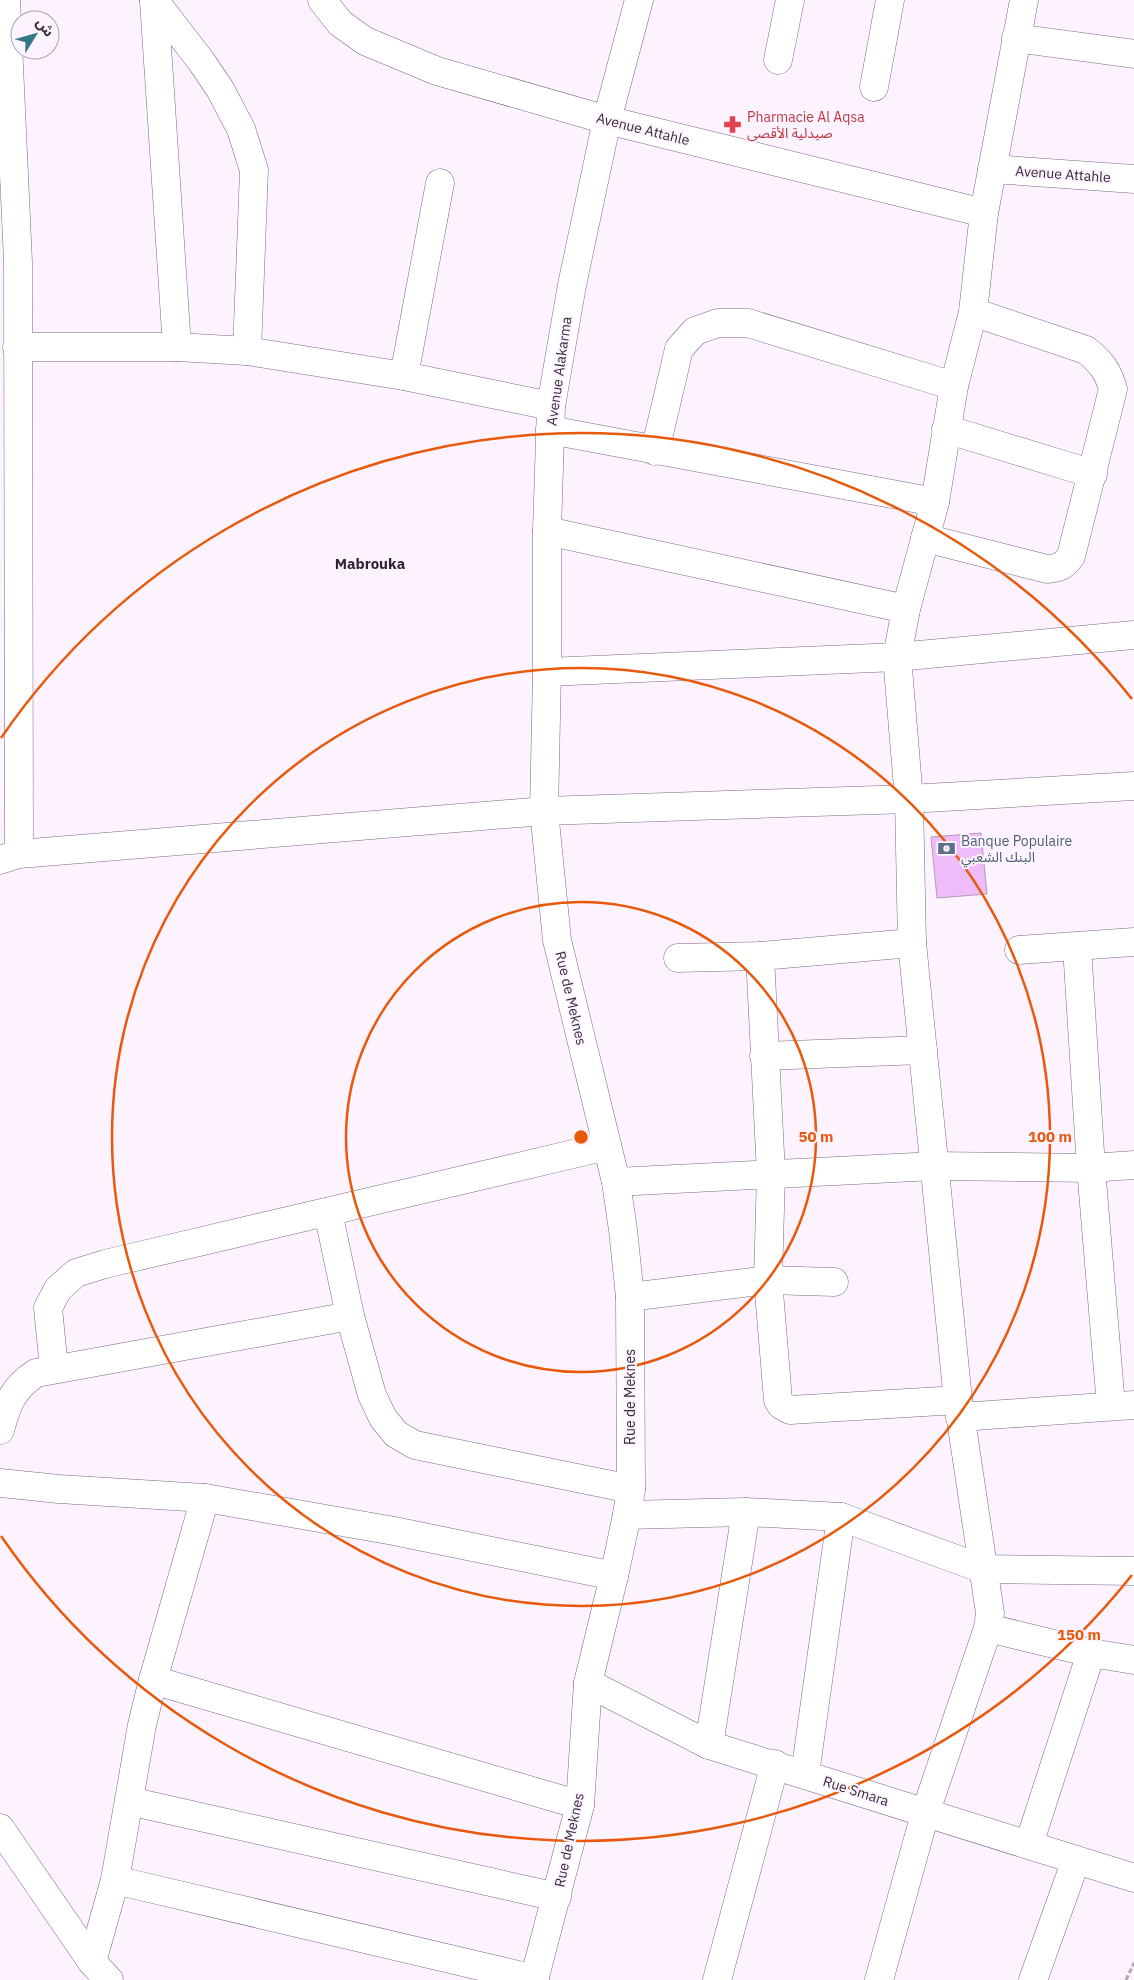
<svg xmlns="http://www.w3.org/2000/svg" width="1134" height="1980" font-family="'IBM Plex Sans','Noto Sans Arabic',sans-serif">
	<style>
		.building { fill: #eebcf8; stroke: #b39db8 }
		.lines { fill: none; stroke-linecap: round; stroke-linejoin: round }
		.minor-casing { stroke: #7b6982; stroke-width: 29 }
		.path { stroke: #b2a9b5; stroke-width: 3; stroke-dasharray: 5 2.5; stroke-linecap: butt }
		.minor { stroke: #fff; stroke-width: 28 }
		.ring { fill: none; stroke: #e8590c; stroke-width: 2.5 }
		.labels { text-anchor: middle; stroke-width: 4; stroke-linejoin: round; paint-order: stroke }
		.health-label { font-size: 14px; fill: #be3a42; stroke: #fcf3ff; text-anchor: start }
		.street-label { font-size: 14px; fill: #352d38; stroke: #fcf3ff }
		.service-label { font-size: 14px; fill: #4e5e75; stroke: #fcf3ff; text-anchor: start }
		.neighbourhood-label { font-size: 15px; font-weight: bold; fill: #322238; stroke: #fcf3ff }
		.centre { fill: #e8590c; stroke: #fcf3ff; stroke-width: 2.5 }
		.ring-label { font-size: 15px; text-anchor: middle; font-weight: bold; fill: #e8590c; stroke: #fcf3ff; stroke-width: 4; stroke-linejoin: round; paint-order: stroke }
	</style>
	<rect width="100%" height="100%" fill="#fcf3ff"/>
	<!-- building -->
	<polygon class="building" points="981,833 987,894 937,898 931,837"/>
	<g class="lines">
		<defs>
			<g id="minor">
				<polyline points="6,0 18,262 19,854"/>
				<polyline points="154,0 201,61 220,89 241,129 254,170 247,351"/>
				<polyline points="322,0 340,23 365,41 437,71 607,120 984,213"/>
				<polyline points="154,1 177,347"/>
				<polyline points="1016,38 1134,54"/>
				<polyline points="778,60 790,0"/>
				<polyline points="874,87 890,0"/>
				<polyline points="992,169 1134,179"/>
				<polyline points="17,347 177,347 247,351 404,376 551,406"/>
				<polyline points="404,376 440,183"/>
				<polyline points="946,429 1093,474"/>
				<polyline points="550,430 935,502"/>
				<polyline points="655,451 679,349 695,331 718,323 748,323 954,386"/>
				<polyline points="547,531 906,609"/>
				<path d="M925 538 1047 569C1059 568 1064 566 1071 556L1113 389C1108 371 1101 362 1086 350L973 312"/>
				<polyline points="547,672 897,657 1134,635"/>
				<polyline points="0,860 19,854 544,811 909,799 1134,786"/>
				<polyline points="1077,947 1091,1168 1111,1406"/>
				<polyline points="1019,950 1134,942"/>
				<polyline points="760,956 771,1173 768,1280 778,1400 781,1405 790,1410 958,1400"/>
				<polyline points="678,958 760,956 912,943"/>
				<polyline points="764,1056 923,1050"/>
				<polyline points="616,1182 935,1166 1091,1168 1134,1165"/>
				<polyline points="328,1212 350,1316 372,1395 383,1418 396,1434 415,1445 631,1489"/>
				<polyline points="630,1297 768,1280 834,1282"/>
				<polyline points="54,1369 48,1308 58,1289 76,1273 105,1264 607,1146"/>
				<polyline points="960,1417 1134,1405"/>
				<path d="M0 1430C7 1404 13 1388 36 1373L350 1316"/>
				<polyline points="0,1483 59,1489 205,1498 394,1531 614,1576"/>
				<polyline points="627,1515 746,1512 841,1517 983,1569 1134,1571"/>
				<polyline points="988,1628 1091,1653 1134,1660"/>
				<polyline points="153,1680 580,1805"/>
				<polyline points="588,1683 709,1745 1134,1878"/>
				<polyline points="709,1745 746,1512"/>
				<polyline points="805,1774 841,1517"/>
				<polyline points="129,1801 557,1897"/>
				<polyline points="0,1828 92,1962 109,1980"/>
				<polyline points="1029,1844 1091,1653"/>
				<polyline points="115,1880 535,1979"/>
				<polyline points="92,1962 115,1880 142,1725 153,1680 205,1498"/>
				<polyline points="534,1980 580,1805 588,1683 614,1576 627,1515 631,1489 630,1297 623,1230 616,1182 557,940 544,811 547,672 547,531 551,406 572,285 607,120 639,0"/>
				<polyline points="717,1980 775,1764"/>
				<polyline points="879,1980 925,1814 988,1628 990,1613 958,1400 912,943 909,799 897,657 906,609 935,502 954,386 973,312 984,213 1024,0"/>
				<polyline points="1033,1980 1076,1860"/>
			</g>
		</defs>
		<!-- minor casing -->
		<use href="#minor" class="minor-casing"/>
		<!-- path -->
		<polyline class="path" points="1126,1980 1134,1963"/>
		<!-- minor -->
		<use href="#minor" class="minor"/>
	</g>
	<!-- distance rings -->
	<g class="ring">
		<circle cx="581" cy="1137" r="235"/>
		<circle cx="581" cy="1137" r="469"/>
		<path d="M1132 1575A704 704 0 0 1 1 1536M1 738A704 704 0 0 1 1132 699"/>
	</g>
	<!-- icons -->
	<defs>
		<symbol id="pharmacy-bare" viewBox="-9 -9 18 18"><path d="M-2-6h4v4h4v4h-4v4h-4v-4h-4v-4h4Z" fill="#e0444e" stroke="#fcf3ff" stroke-width="2.5" paint-order="stroke"/></symbol>
		<symbol id="bank-bare" viewBox="-9 -9 18 18"><path d="M-6-4H6V4H-6ZM0-2.3a2.3 2.3 0 1 0 0 4.6a2.3 2.3 0 1 0 0-4.6Z" fill="#5c6f8a" stroke="#fcf3ff" stroke-width="2.5" paint-order="stroke"/></symbol>
	</defs>
	<g fill-rule="evenodd">
		<use href="#pharmacy-bare" x="720" y="112" width="25" height="25"/>
		<use href="#bank-bare" x="934" y="836" width="25" height="25"/>
	</g>
	<g class="labels">
		<!-- health labels -->
		<g class="health-label">
			<text x="747" y="122">Pharmacie Al Aqsa<tspan x="747" dy="16">صيدلية الأقصى</tspan></text>
		</g>
		<!-- street labels -->
		<g class="street-label">
			<text transform="translate(643 129) rotate(14)" y="5">Avenue Attahle</text>
			<text transform="translate(1063 174) rotate(4)" y="5">Avenue Attahle</text>
			<text transform="translate(559 371) rotate(-82)" y="5">Avenue Alakarma</text>
			<text transform="translate(571 998) rotate(77)" y="5">Rue de Meknes</text>
			<text transform="translate(630 1397) rotate(-90)" y="5">Rue de Meknes</text>
			<text transform="translate(856 1791) rotate(18)" y="5">Rue Smara</text>
			<text transform="translate(569 1840) rotate(-78)" y="5">Rue de Meknes</text>
		</g>
		<!-- service labels -->
		<g class="service-label">
			<text x="961" y="846">Banque Populaire<tspan x="961" dy="16">البنك الشعبي</tspan></text>
		</g>
		<!-- neighbourhood labels -->
		<g class="neighbourhood-label">
			<text x="370" y="569">Mabrouka</text>
		</g>
	</g>
	<circle cx="581" cy="1137" r="8" class="centre"/>
	<g class="ring-label">
		<text x="816" y="1142">50 m</text>
		<text x="1050" y="1142">100 m</text>
		<text x="1079" y="1640">150 m</text>
	</g>
	<!-- north arrow -->
	<g transform="translate(35 35) rotate(53)"><circle r="24" fill="#fcf3ff" stroke="#aca4af"/>
	<path d="M0-4L9 19L0 12L-9 19Z" fill="#337887"/>
	<text y="-8" font-size="14" font-weight="bold" text-anchor="middle" fill="#352d38">ش</text>
	</g>
</svg>
